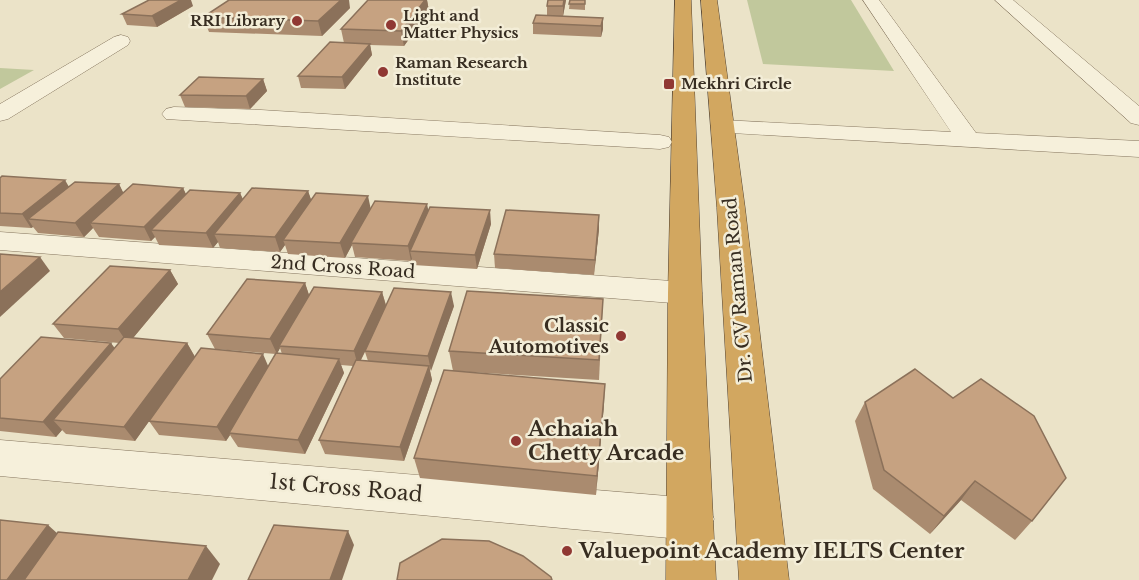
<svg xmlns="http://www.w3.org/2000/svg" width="1139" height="580" font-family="'Libre Baskerville',serif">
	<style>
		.green { fill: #c1c89c }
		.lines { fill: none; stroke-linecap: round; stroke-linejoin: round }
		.minor-casing { stroke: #85755e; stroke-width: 1 }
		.highway-casing { stroke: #544432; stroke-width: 1 }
		.minor { fill: #f6f0db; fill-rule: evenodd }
		.highway { fill: #d2a760; fill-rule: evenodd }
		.wall { fill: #aa8b6f; fill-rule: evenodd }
		.shaded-wall { fill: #8b715a }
		.building { fill: #c6a281; stroke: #8b715a; stroke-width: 1.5 }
		.poi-dot { fill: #903833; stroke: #f3edd7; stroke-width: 2 }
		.labels { text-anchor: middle; stroke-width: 5; stroke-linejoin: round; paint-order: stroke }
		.far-poi-label { font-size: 15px; font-weight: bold; fill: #372d21; stroke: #f3edd7; text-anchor: start }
		.street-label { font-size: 18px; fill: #372d21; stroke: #f3edd7 }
		.poi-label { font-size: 18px; font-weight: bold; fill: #372d21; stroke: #f3edd7; text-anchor: end }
		.near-poi-label { font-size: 21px; font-weight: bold; fill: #372d21; stroke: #f3edd7; text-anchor: start }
		.near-street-label { font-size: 21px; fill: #372d21; stroke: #f3edd7 }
	</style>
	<rect width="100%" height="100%" fill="#ebe3c8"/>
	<!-- green -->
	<g class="green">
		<polygon points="747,0 851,0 894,71 763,64"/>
		<polygon points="0,68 34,70 0,89"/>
	</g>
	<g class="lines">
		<defs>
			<g id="minor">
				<polygon points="863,0 879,0 976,133 1139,141 1139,157 715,132 711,127 715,122 723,120 951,132"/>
				<polygon points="995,0 1013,0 1139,106 1139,125 1131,123"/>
				<polygon points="121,35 128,37 130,41 128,45 8,119 0,121 0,104 114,37"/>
				<polygon points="174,107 261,110 660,135 669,137 672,142 669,147 660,149 166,119 162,114 166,109"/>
				<polygon points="0,232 685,282 697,285 702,293 697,301 685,304 0,250"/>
				<polygon points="0,440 691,498 707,504 714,519 707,534 691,540 0,476"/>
			</g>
			<g id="highway">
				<polygon points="675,0 691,0 702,293 716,580 666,580 668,293"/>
				<polygon points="701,0 717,0 745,208 789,580 739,580 717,208"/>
			</g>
		</defs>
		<!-- minor casing -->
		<use href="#minor" class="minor-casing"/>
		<!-- highway casing -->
		<use href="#highway" class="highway-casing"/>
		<!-- minor -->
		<use href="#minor" class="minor"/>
		<!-- highway -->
		<use href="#highway" class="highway"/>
	</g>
	<!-- wall -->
	<g class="wall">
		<polygon points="368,0 427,0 429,11 404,46 370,45 372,55 345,89 301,88 298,76 344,43 341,29"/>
		<polygon points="548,0 566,0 563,16 603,18 603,29 601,37 533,34 533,23 547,16 547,6"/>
		<polygon points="570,0 585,0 585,10 569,9"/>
		<polygon points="193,6 157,27 127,25 122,14"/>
		<polygon points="350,8 322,36 209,32 203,17"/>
		<polygon points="263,79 267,91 250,109 185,107 180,95"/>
		<polygon points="0,178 69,186 119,184 123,193 183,188 186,194 240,193 243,199 308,191 311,200 371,208 428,210 491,224 477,269 413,265 412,259 411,261 355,257 352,245 345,258 288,254 285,245 280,252 220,248 218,242 213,248 159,245 155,237 151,241 99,237 93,228 84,237 38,233 33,227 31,228 0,226"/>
		<polygon points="599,229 594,275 495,268 494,254"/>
		<path d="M170 270 178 284 133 338 187 343 195 357 269 366 276 354 215 349 207 334 305 283 309 295 382 292 386 305 454 306 430 371 432 380 404 461 325 454 319 440 353 366 341 365 344 373 305 454 238 447 230 435 226 441 159 435 149 421 135 441 66 434 62 430 56 437 0 431V379L115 348 119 343 64 338 53 324ZM280 348 282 354 277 353ZM365 352 368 361 361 360Z"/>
		<polygon points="603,299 599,380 453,371 449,351"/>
		<polygon points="865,402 1032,521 1015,540 961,500 930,534 873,489 855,421"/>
		<polygon points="604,404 596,495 420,478 414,458"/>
	</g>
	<!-- shaded-wall -->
	<g class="shaded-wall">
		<polygon points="181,0 191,0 193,6 157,27 152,16"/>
		<polygon points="341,0 349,0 350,8 322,36 318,21"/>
		<polygon points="425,0 427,0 429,11 404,46 401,31"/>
		<polygon points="564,0 566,0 563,16 563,6"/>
		<polygon points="603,18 603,29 601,37 601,26"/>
		<polygon points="370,44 372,55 345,89 342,77"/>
		<polygon points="263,79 267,91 250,109 246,96"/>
		<polygon points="65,180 73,194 28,219 33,227 31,228 22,214"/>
		<polygon points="119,184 126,198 90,223 93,228 84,237 75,223"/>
		<polygon points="183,188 189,201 151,230 155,237 151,241 144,227"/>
		<polygon points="308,191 313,205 283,240 285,245 280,252 275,237"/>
		<polygon points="240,193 246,207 214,234 218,242 213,248 206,233"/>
		<polygon points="368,196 371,210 351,243 352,245 345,258 340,243"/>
		<polygon points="427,204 430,218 410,251 412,259 411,261 408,246"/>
		<polygon points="490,210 491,224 477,269 475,255"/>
		<polygon points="599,215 599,229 594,275 595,260"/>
		<polygon points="40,257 50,271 0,317 0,292"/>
		<polygon points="170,270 178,284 128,344 118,329"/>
		<polygon points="305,283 310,298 279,346 280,348 277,354 270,339"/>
		<polygon points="382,292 386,306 358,366 354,351"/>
		<polygon points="451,292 454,306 431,371 428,356"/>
		<polygon points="111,343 122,358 53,420 62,430 56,437 43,422"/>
		<polygon points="187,343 195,357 135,441 124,427"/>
		<polygon points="263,354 269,368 229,433 230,435 226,441 217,427"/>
		<polygon points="339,359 344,373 305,454 298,440"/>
		<polygon points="429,366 432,380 404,461 400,447"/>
		<polygon points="605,384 604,404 596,495 597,476"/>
		<polygon points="975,481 961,500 930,534 944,516"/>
		<polygon points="48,525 68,543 42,580 7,580"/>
		<polygon points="348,531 354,545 342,580 330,580"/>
		<polygon points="206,546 220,564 212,580 188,580"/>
	</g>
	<!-- building -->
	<g class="building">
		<polygon points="149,0 181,0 152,16 122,14"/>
		<polygon points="229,0 341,0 318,21 203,17"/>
		<polygon points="368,0 425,0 401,31 341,29"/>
		<polygon points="548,0 564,0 563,6 547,6"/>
		<polygon points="570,0 585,0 585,4 569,4"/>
		<polygon points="536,15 603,18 601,26 533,23"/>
		<polygon points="330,42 370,44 342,77 298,76"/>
		<polygon points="199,77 263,79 246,96 180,95"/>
		<polygon points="2,176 65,180 22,214 0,213 0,178"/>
		<polygon points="75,182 119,184 75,223 28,219"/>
		<polygon points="133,184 183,188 144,227 90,223"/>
		<polygon points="252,188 308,191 275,237 214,234"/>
		<polygon points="190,190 240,193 206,233 151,230"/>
		<polygon points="316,193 368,196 340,243 283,240"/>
		<polygon points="375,201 427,204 408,246 351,243"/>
		<polygon points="430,207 490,210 475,255 410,251"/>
		<polygon points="506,210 599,215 595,260 494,254"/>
		<polygon points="0,254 40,257 0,292"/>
		<polygon points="110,266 170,270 118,329 53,324"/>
		<polygon points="247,279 305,283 270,339 207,334"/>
		<polygon points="314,287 382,292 354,351 279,346"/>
		<polygon points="394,288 451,292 428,356 365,351"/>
		<polygon points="467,291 603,299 599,360 449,351"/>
		<polygon points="41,337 111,343 43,422 0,418 0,379"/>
		<polygon points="124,337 187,343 124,427 53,420"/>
		<polygon points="201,348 263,354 217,427 149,421"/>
		<polygon points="276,353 339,359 298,440 229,433"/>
		<polygon points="356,360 429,366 400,447 319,440"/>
		<polygon points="915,369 953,398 981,379 1034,416 1066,478 1032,521 975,481 944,516 884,470 865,402"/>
		<polygon points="444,370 605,384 597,476 414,458"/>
		<polygon points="0,520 48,525 7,580 0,580"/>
		<polygon points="274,525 348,531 330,580 248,580"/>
		<polygon points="58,532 206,546 188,580 24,580"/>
		<polygon points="442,539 489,541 523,556 551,577 552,580 397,580 400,563"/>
	</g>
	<!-- markers -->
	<g class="poi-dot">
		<circle cx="297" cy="21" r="6"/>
		<circle cx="391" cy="25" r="6"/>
		<circle cx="383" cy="72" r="6"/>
		<rect x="663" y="78" width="12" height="12" rx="3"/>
		<circle cx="621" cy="336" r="6"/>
		<circle cx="516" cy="441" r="6"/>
		<circle cx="567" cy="551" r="6"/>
	</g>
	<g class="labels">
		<!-- far-poi labels -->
		<g class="far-poi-label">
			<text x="403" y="21">Light and<tspan x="403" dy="17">Matter Physics</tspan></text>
			<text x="285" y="26" text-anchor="end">RRI Library</text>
			<text x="395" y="68">Raman Research<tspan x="395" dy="17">Institute</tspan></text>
			<text x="681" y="89">Mekhri Circle</text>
		</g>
		<!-- street labels -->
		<g class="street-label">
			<text transform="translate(343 267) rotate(4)" y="6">2nd Cross Road</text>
			<text transform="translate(738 290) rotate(-95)" y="6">Dr. CV Raman Road</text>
		</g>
		<!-- poi labels -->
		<g class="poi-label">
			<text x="609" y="332">Classic<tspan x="609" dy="21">Automotives</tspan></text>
		</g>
		<!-- near-poi labels -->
		<g class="near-poi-label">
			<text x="528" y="436">Achaiah<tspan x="528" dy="24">Chetty Arcade</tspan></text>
			<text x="579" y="558">Valuepoint Academy IELTS Center</text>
		</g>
		<!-- near-street labels -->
		<g class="near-street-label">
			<text transform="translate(346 488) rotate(5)" y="7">1st Cross Road</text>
		</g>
	</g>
</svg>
